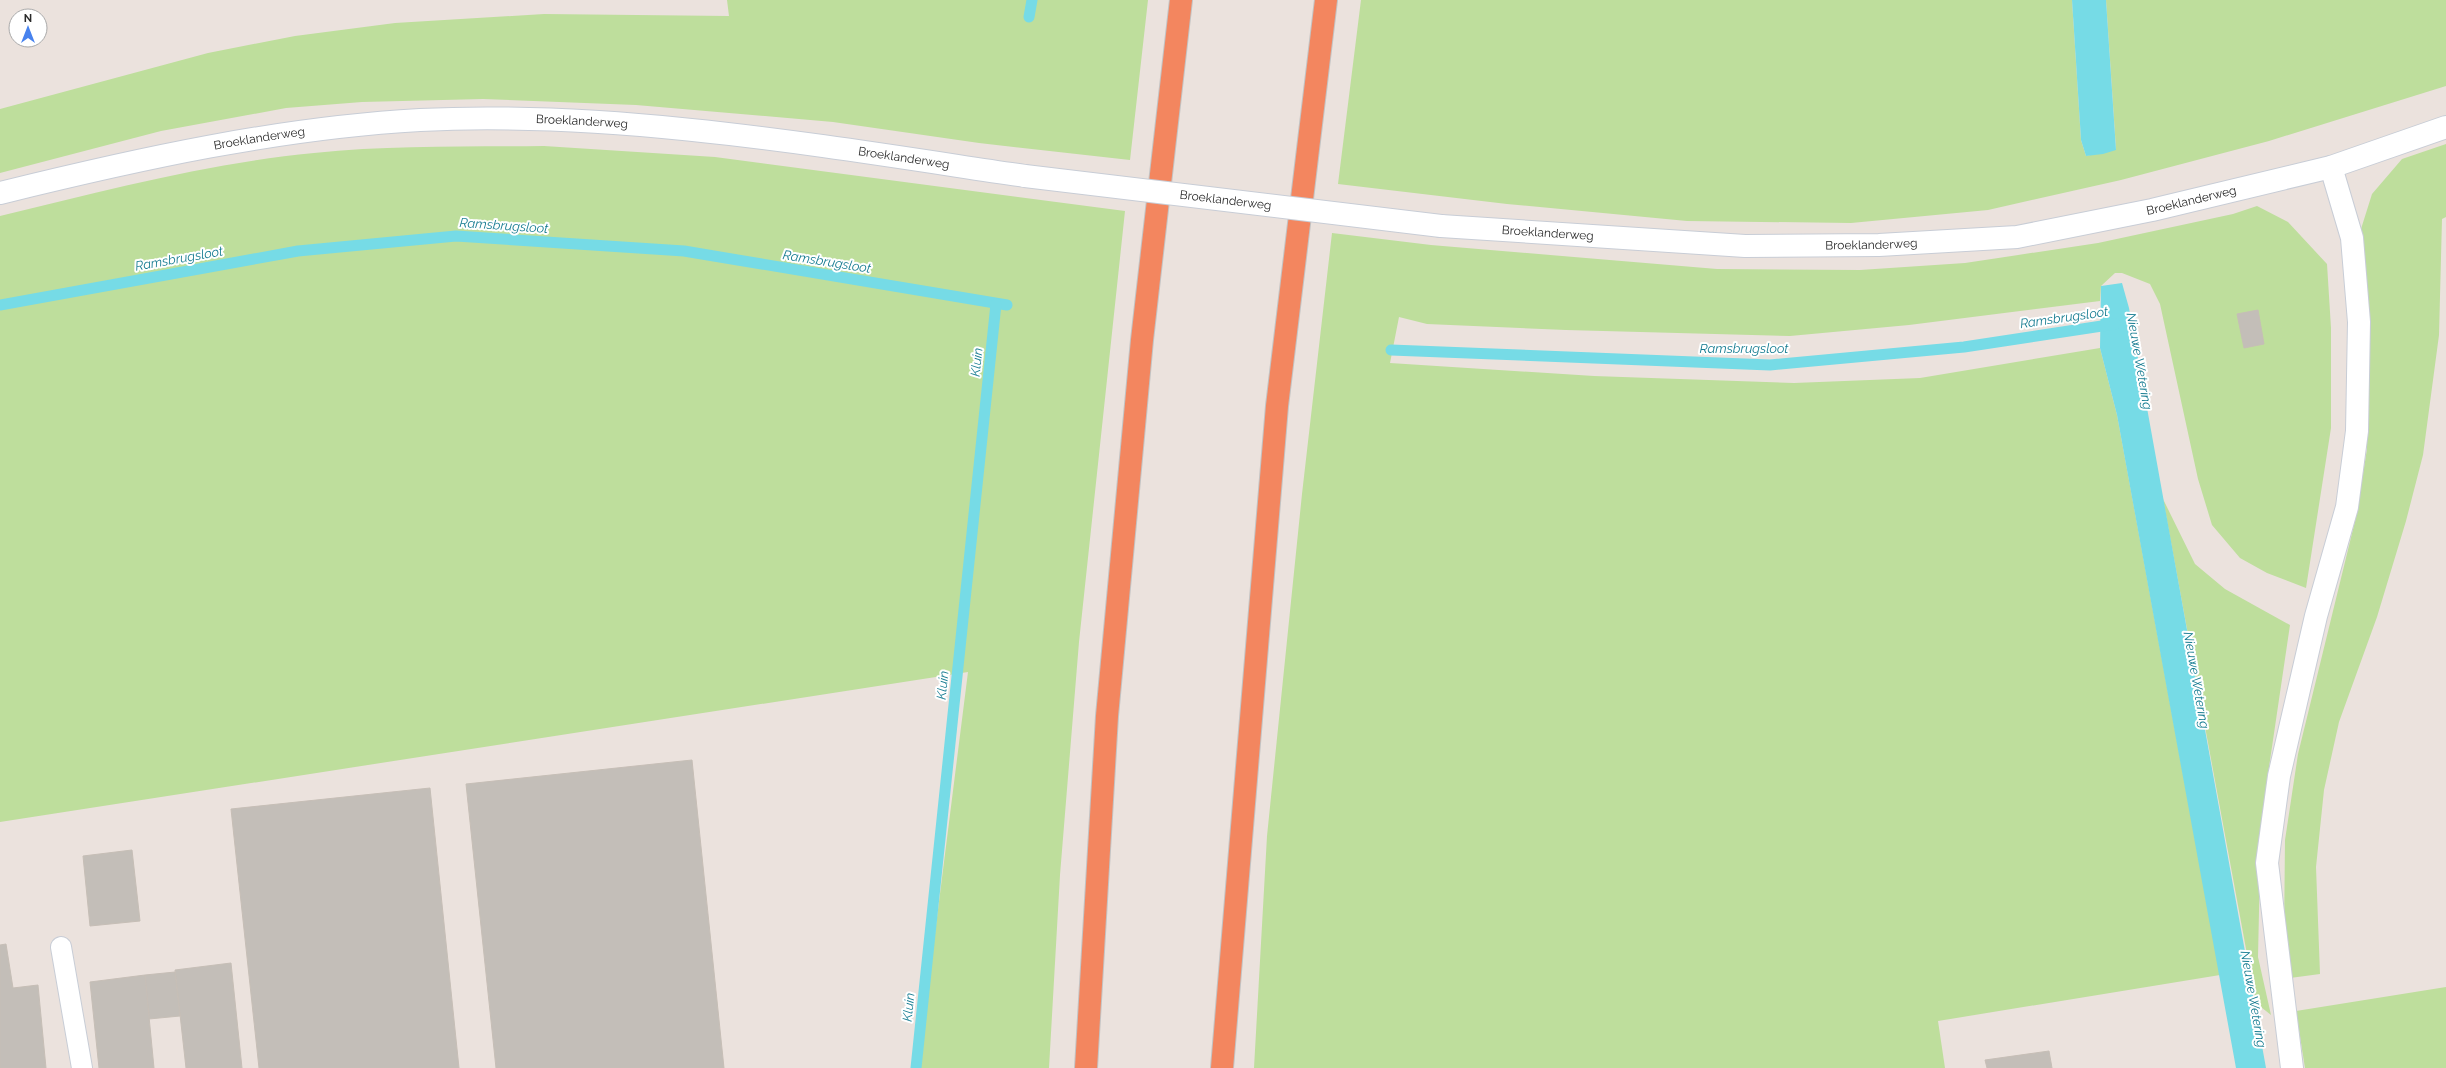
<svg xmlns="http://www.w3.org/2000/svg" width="2446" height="1068" font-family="Raleway,sans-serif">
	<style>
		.green { fill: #bede9c }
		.water { fill: #76dbe6 }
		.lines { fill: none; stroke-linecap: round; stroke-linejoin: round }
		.stream { stroke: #76dbe6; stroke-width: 11 }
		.building { fill: #c3beb8; stroke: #c6beb6 }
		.service-casing { stroke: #c8cdd6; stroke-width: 22 }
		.minor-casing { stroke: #c8cdd6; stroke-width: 24 }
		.motorway-casing { stroke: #c3c3c3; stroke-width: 24 }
		.service { stroke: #fff; stroke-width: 20 }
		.minor { stroke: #fff; stroke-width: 22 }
		.motorway { stroke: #f3865f; stroke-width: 22 }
		.minor-bridge-casing { stroke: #c8cdd6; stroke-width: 24; stroke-linecap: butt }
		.minor-bridge { stroke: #fff; stroke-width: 22 }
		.labels { text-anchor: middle; stroke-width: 4; stroke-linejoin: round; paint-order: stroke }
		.street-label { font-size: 12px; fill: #2a2a2a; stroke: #fff }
		.water-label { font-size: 13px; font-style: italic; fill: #167c91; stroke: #fff }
	</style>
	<rect width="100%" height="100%" fill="#ebe2dd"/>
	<!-- green -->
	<g class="green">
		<polygon points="727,0 1148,0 1130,160 979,143 833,122 636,105 483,99 362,102 286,108 161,131 0,173 0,109 208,53 295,36 395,23 544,14 729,16"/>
		<polygon points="1361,0 2072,0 2081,140 2086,156 2116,149 2106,0 2446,0 2446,86 2269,141 2121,180 1988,210 1851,223 1687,221 1507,204 1338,184"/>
		<polygon points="2446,144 2446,217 2442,219 2439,335 2423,455 2406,521 2377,617 2339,722 2324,790 2316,867 2320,974 2290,978 2284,937 2285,840 2298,754 2356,517 2367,449 2361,229 2372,194 2402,159"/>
		<path d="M544 146 715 157 1125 211 1079 642 1060 875 1049 1068H918L968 672 0 822V216C104 191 208 163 314 153 390 145 468 147 544 146Z"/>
		<polygon points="2257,206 2288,222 2327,264 2331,328 2331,428 2306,588 2267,573 2240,558 2212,525 2198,479 2160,304 2150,284 2122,273 2115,273 2101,286 2100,301 1909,325 1790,336 1566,330 1427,324 1399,317 1390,363 1594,376 1794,383 1920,378 2100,348 2117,415 2220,975 1938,1021 1945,1068 1254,1068 1267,836 1302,494 1332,233 1431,245 1717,269 1860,270 1965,263 2098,243 2233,214"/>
		<polygon points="2163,499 2195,564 2225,589 2290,625 2268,774 2260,865 2258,957 2271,1015 2256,1003"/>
		<polygon points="2446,987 2446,1068 2305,1068 2296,1011"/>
	</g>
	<!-- water -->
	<g class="water">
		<polygon points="2072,0 2106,0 2116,150 2103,154 2086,156 2081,140"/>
		<polygon points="2122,283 2129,308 2266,1068 2236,1068 2117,415 2100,348 2101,286"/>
	</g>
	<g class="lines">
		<!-- stream -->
		<g class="stream">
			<polyline points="1029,17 1032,0"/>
			<polyline points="0,305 298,251 456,236 684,251 1007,305"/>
			<polyline points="1391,350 1770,365 1964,347 2115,324"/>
			<polyline points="916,1068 996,304"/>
		</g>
	</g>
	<!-- building -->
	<g class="building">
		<polygon points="2258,310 2264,344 2244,348 2237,314"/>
		<polygon points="692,760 724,1068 496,1068 466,784"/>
		<polygon points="430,788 459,1068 259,1068 231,809"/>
		<polygon points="132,850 140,921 90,926 83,856"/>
		<polygon points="6,944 13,988 38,985 46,1068 0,1068 0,945"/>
		<polygon points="231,963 242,1068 186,1068 175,970"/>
		<polygon points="175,972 180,1016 149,1019 145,975"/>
		<polygon points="145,975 154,1068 99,1068 90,982"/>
		<polygon points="2049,1051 2052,1068 1987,1068 1985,1060"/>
	</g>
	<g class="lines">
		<defs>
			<polyline id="service" points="61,947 82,1068"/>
			<g id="minor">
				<path id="s1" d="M0 193C138 159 278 128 420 120 619 110 829 147 1025 176"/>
				<path id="s2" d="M1441 226 1745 246 1879 245 2017 237 2152 210 2331 167 2446 127"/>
				<polyline points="2292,1068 2267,863 2279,776 2316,616 2347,507 2357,431 2359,322 2352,238 2331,167"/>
			</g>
			<g id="motorway">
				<polyline points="1086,1068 1107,716 1142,340 1181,0"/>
				<polyline points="1222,1068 1277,406 1326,0"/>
			</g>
		</defs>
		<!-- service casing -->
		<use href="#service" class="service-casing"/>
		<!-- minor casing -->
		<use href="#minor" class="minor-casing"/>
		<!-- motorway casing -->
		<use href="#motorway" class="motorway-casing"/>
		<!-- service -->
		<use href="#service" class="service"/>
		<!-- minor -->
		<use href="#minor" class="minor"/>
		<!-- motorway -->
		<use href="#motorway" class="motorway"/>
		<defs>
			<g id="minor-bridge">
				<path id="s3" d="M1025 176 1441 226"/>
			</g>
		</defs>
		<!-- minor-bridge casing -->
		<use href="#minor-bridge" class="minor-bridge-casing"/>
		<!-- minor-bridge -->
		<use href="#minor-bridge" class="minor-bridge"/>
	</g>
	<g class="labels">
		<!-- street labels -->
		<g class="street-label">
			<text dy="4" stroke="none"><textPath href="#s1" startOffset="589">Broeklanderweg</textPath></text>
			<text dy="4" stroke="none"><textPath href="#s1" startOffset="265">Broeklanderweg</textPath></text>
			<text dy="4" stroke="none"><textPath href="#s1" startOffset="913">Broeklanderweg</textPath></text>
			<text dy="4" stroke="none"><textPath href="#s3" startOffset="202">Broeklanderweg</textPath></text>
			<text dy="4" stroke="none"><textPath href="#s2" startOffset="755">Broeklanderweg</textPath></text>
			<text dy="4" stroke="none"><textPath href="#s2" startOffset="107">Broeklanderweg</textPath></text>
			<text dy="4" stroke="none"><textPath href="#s2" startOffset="431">Broeklanderweg</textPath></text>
		</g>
		<!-- water labels -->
		<g class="water-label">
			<text transform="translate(504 225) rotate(4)" y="5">Ramsbrugsloot</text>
			<text transform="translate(179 258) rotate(-10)" y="5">Ramsbrugsloot</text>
			<text transform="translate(827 261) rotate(9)" y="5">Ramsbrugsloot</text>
			<text transform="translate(2064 317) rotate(-8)" y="5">Ramsbrugsloot</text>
			<text x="1744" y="353">Ramsbrugsloot</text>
			<text transform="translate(2140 361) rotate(80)" y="5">Nieuwe Wetering</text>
			<text transform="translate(976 362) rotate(-84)" y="5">Kluin</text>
			<text transform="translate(2197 680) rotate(80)" y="5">Nieuwe Wetering</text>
			<text transform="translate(942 685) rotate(-84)" y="5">Kluin</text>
			<text transform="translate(2254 999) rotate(80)" y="5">Nieuwe Wetering</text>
			<text transform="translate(908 1007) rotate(-84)" y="5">Kluin</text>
		</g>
	</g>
	<!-- north arrow -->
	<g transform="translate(28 28)"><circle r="19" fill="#ffffff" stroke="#aaaaaa"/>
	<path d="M0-3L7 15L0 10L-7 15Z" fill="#4782ee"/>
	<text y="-6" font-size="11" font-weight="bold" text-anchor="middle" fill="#2a2a2a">N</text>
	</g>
</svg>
